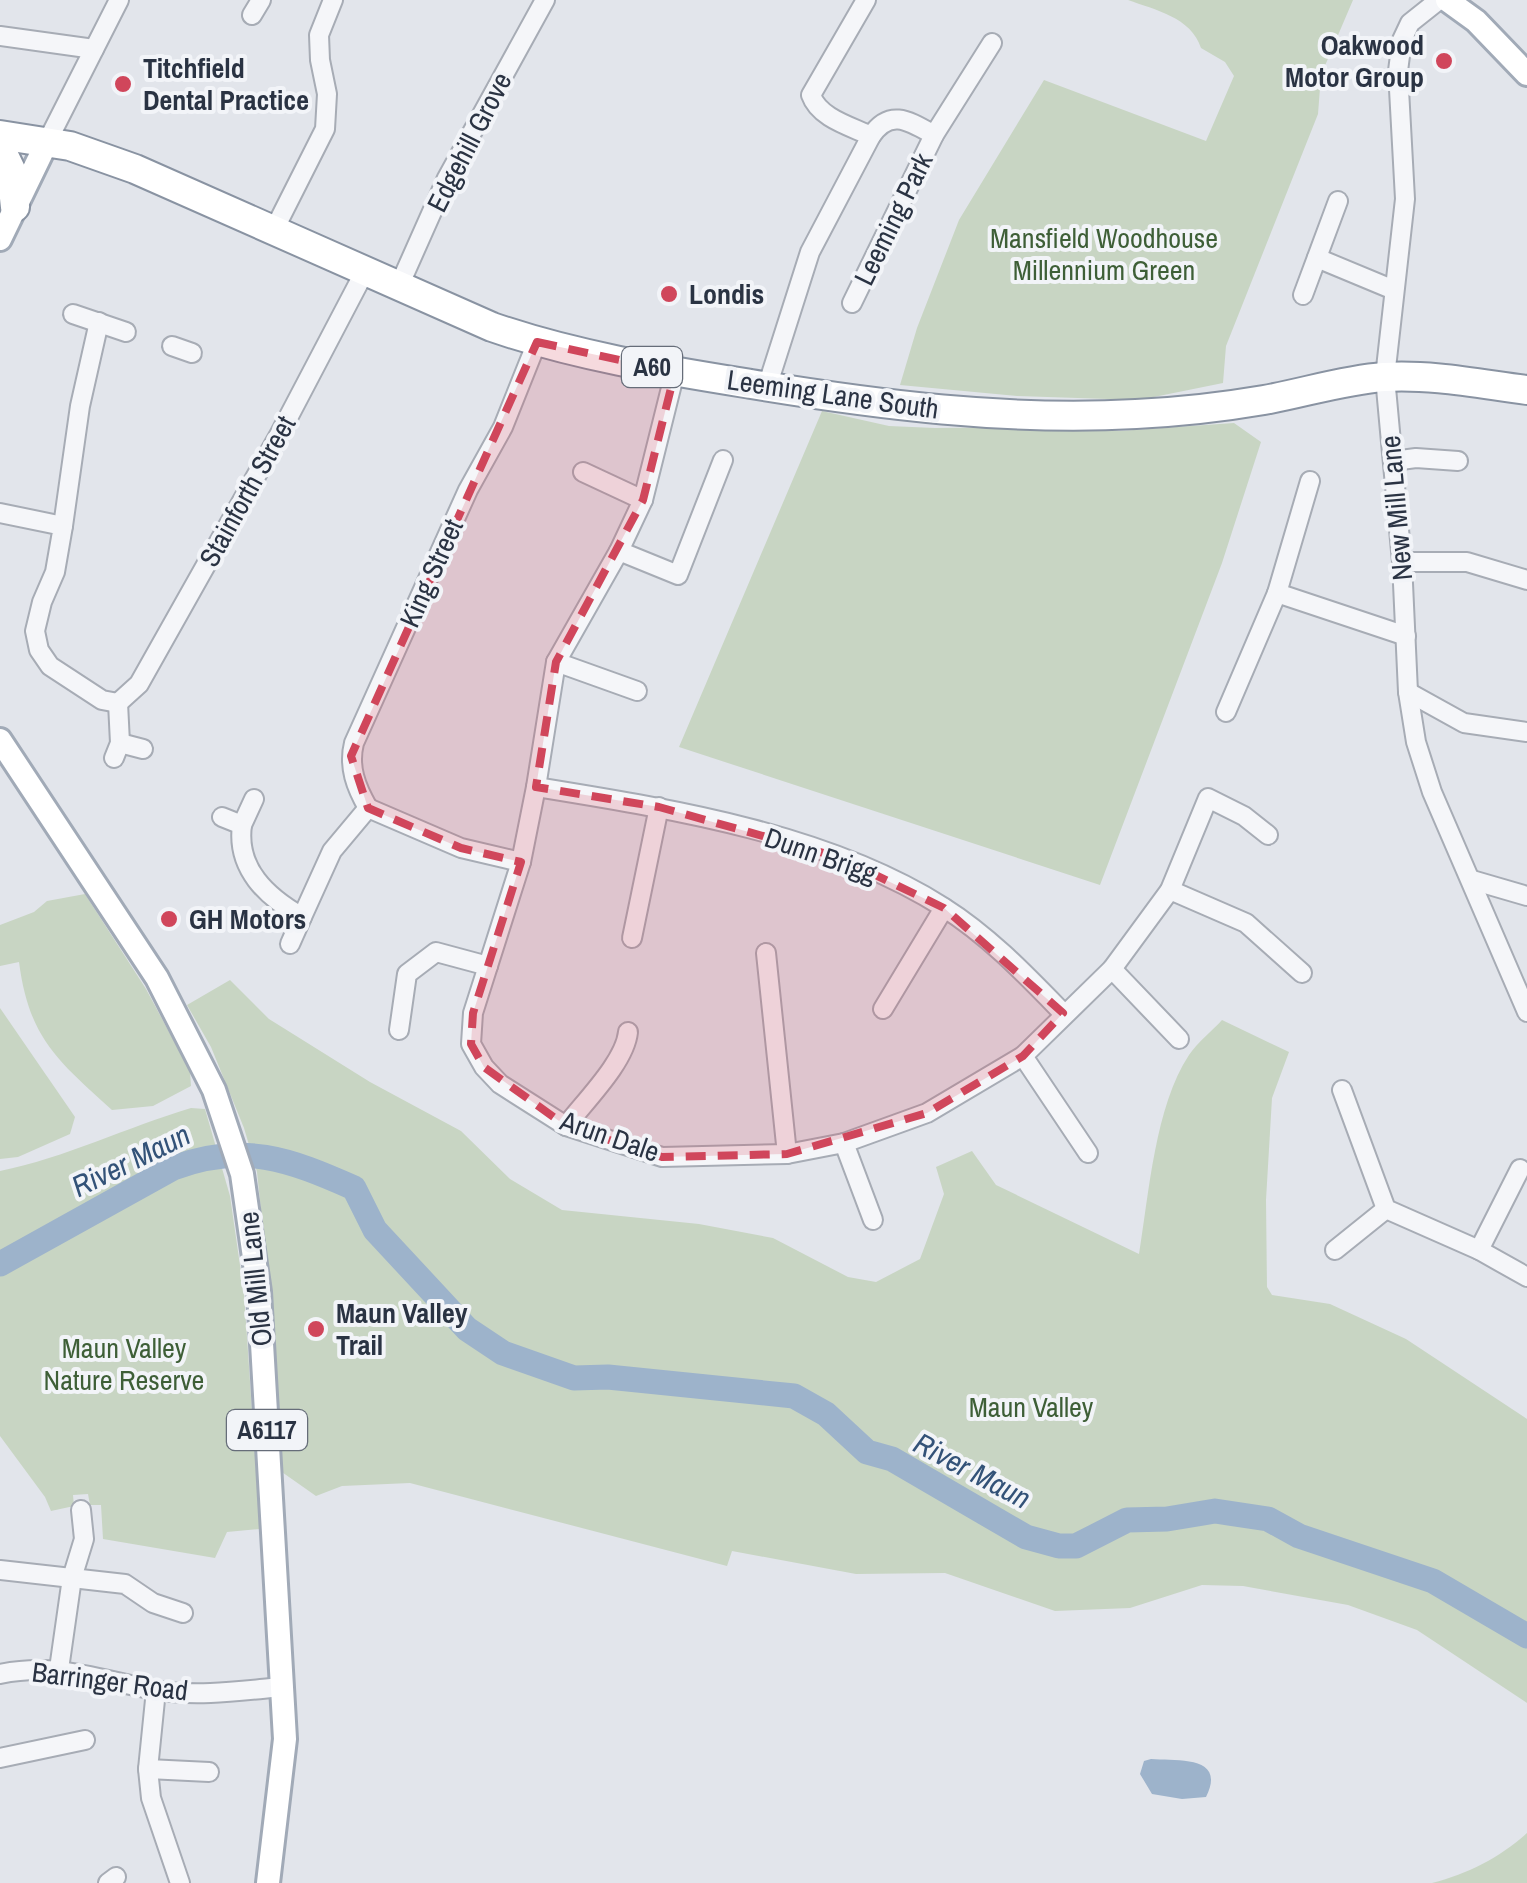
<svg xmlns="http://www.w3.org/2000/svg" width="1527" height="1883" font-family="'Archivo Narrow',sans-serif">
	<style>
		.green { fill: #c8d5c3 }
		.water { fill: #9db3cb }
		.lines { fill: none; stroke-linecap: round; stroke-linejoin: round }
		.river { stroke: #9db3cb; stroke-width: 25 }
		.minor-casing { stroke: #a7acb5; stroke-width: 22 }
		.major-casing { stroke: #a1aab7; stroke-width: 28 }
		.highway-casing { stroke: #8993a2; stroke-width: 32 }
		.minor { stroke: #f5f6f9; stroke-width: 18 }
		.major { stroke: #fff; stroke-width: 22 }
		.highway { stroke: #fff; stroke-width: 28 }
		.marked { fill: #d0465b; fill-opacity: 0.2; stroke: #d0465b; stroke-width: 8; stroke-dasharray: 20 12; stroke-linejoin: round }
		.poi-dot { fill: #d0465b; stroke: #f2f4f8; stroke-width: 4 }
		.labels { text-anchor: middle; stroke-width: 8; stroke-linejoin: round; paint-order: stroke }
		.shield { fill: #f2f4f8; stroke: #666d79; stroke-width: 2.5 }
		.shield-label { font-size: 25px; font-weight: bold; fill: #2a3343 }
		.poi-label { font-size: 28px; font-weight: bold; fill: #2a3343; stroke: #f2f4f8; text-anchor: start }
		.street-label { font-size: 28px; fill: #2a3343; stroke: #f2f4f8 }
		.park-label { font-size: 28px; fill: #3e5f37; stroke: #f2f4f8 }
		.water-label { font-size: 30px; font-style: italic; fill: #335278; stroke: #f2f4f8 }
	</style>
	<rect width="100%" height="100%" fill="#e2e5eb"/>
	<!-- green -->
	<g class="green">
		<path d="M1128 0H1353L1321 75 1318 114 1226 346 1223 383 1139 400 1017 396 900 385 917 328 959 220 1044 80 1206 141 1234 76 1225 62 1201 48C1191 17 1155 10 1128 0Z"/>
		<polygon points="822,411 889,426 935,428 1043,427 1119,431 1234,423 1261,442 1222,563 1100,885 679,747"/>
		<path d="M85 894 146 989 190 1071 191 1086 153 1106 112 1110C57 1060 29 1038 19 962L0 966V925L34 912 47 901Z"/>
		<path d="M230 980 269 1019 370 1082 461 1131 510 1179 562 1210 699 1224 773 1238 848 1277 876 1282 920 1259 944 1194 936 1167 972 1151 996 1185 1139 1254C1149 1194 1155 1106 1189 1055 1198 1042 1212 1031 1222 1020L1289 1052 1272 1098 1266 1200 1267 1287 1272 1295 1330 1304 1406 1339 1527 1419V1633L1435 1577 1288 1534 1398 1570 1527 1640V1703L1417 1630 1348 1605 1243 1586 1202 1585 1130 1608 1055 1611 945 1573 856 1574 732 1551 727 1566 410 1483 342 1486 316 1496 279 1470 269 1287 257 1172 244 1128 211 1047 187 1005Z"/>
		<polygon points="0,1008 75,1117 70,1134 18,1157 0,1159"/>
		<path d="M191 1108 205 1109 230 1196 244 1293 260 1529 227 1532 215 1558 103 1539 101 1505H90L88 1494 73 1495 74 1506 51 1511 45 1497 0 1436V1171C65 1158 127 1127 191 1108Z"/>
		<path d="M1527 1833V1883H1432C1469 1873 1499 1858 1527 1833Z"/>
	</g>
	<!-- water -->
	<path class="water" d="M1151 1759C1177 1761 1227 1755 1206 1797L1182 1799 1152 1794 1140 1774 1144 1761Z"/>
	<g class="lines">
		<!-- river -->
		<path class="river" d="M0 1264 173 1168C243 1142 289 1159 354 1188L375 1230 467 1329 503 1353 574 1378 608 1377 794 1396 826 1414 867 1452 892 1459 1026 1537 1059 1546H1076L1127 1520 1167 1519 1215 1511 1268 1519 1299 1536 1433 1581 1527 1636"/>
		<defs>
			<g id="minor">
				<polyline points="1439,0 1410,23 1402,40 1398,71 1405,199 1385,377 1402,562 1408,692 1416,742 1432,792 1527,1012"/>
				<polyline points="252,15 261,0"/>
				<polyline points="0,36 94,49"/>
				<path d="M871 136C890 108 909 121 934 135"/>
				<polyline points="47,142 119,0"/>
				<polyline points="274,230 325,129 327,94 320,60 319,35 333,0"/>
				<polyline points="1317,258 1394,290"/>
				<polyline points="399,286 447,178 545,0"/>
				<polyline points="1303,295 1338,201"/>
				<polyline points="852,303 934,135 992,43"/>
				<polyline points="73,314 126,332"/>
				<polyline points="172,346 192,353"/>
				<polyline points="675,372 643,500 619,551 556,662 536,787 521,862 473,1013 471,1044 484,1067 500,1084 566,1126 662,1157 787,1154 844,1143 927,1113 1023,1056 1112,969 1170,890 1208,798 1244,816 1268,835"/>
				<path d="M767 387 810 252 871 136C850 126 819 118 811 95L866 0"/>
				<polyline points="1393,461 1416,458 1458,461"/>
				<polyline points="583,472 643,500"/>
				<polyline points="0,513 63,526 55,572 42,602 35,631 39,650 50,666 102,700 118,703"/>
				<polyline points="63,526 80,406 99,322"/>
				<polyline points="619,551 678,575 723,460"/>
				<polyline points="1402,562 1467,562 1527,580"/>
				<polyline points="1277,593 1406,636"/>
				<polyline points="556,662 637,691"/>
				<polyline points="1408,692 1464,723 1527,732"/>
				<polyline points="118,703 139,684 278,437 365,271"/>
				<polyline points="1226,712 1277,593 1310,481"/>
				<polyline points="120,743 143,749"/>
				<polyline points="114,758 120,743 118,703"/>
				<path d="M536 787C671 809 826 833 943 907 989 936 1026 975 1063 1013"/>
				<path d="M368 808C356 787 348 767 354 743L468 490 503 427 537 342"/>
				<polyline points="368,808 461,848 521,862"/>
				<path d="M222 817 242 825C236 869 267 897 302 917L332 851 368 808"/>
				<polyline points="242,825 254,799"/>
				<polyline points="1472,880 1527,896"/>
				<polyline points="1170,890 1246,923 1302,973"/>
				<polyline points="632,938 659,807"/>
				<polyline points="290,944 302,917"/>
				<polyline points="766,953 787,1154"/>
				<polyline points="1112,969 1179,1039"/>
				<polyline points="883,1009 944,908"/>
				<polyline points="399,1030 407,974 436,952 488,966"/>
				<polyline points="1023,1056 1088,1153"/>
				<polyline points="1342,1090 1386,1209 1479,1250 1527,1277"/>
				<path d="M566 1126C585 1101 625 1062 628 1032"/>
				<polyline points="844,1143 873,1220"/>
				<polyline points="1335,1250 1386,1209"/>
				<polyline points="1479,1250 1520,1169"/>
				<polyline points="0,1570 125,1584 153,1603 183,1613"/>
				<polyline points="59,1669 72,1578 84,1539 81,1510"/>
				<path d="M0 1674C58 1662 99 1680 155 1690 196 1697 240 1691 281 1687"/>
				<polyline points="156,1690 148,1769 151,1798 180,1883"/>
				<polyline points="0,1758 85,1740"/>
				<polyline points="148,1769 209,1772"/>
				<polyline points="108,1883 116,1877"/>
			</g>
			<g id="major">
				<polyline points="1447,0 1476,21 1527,74"/>
				<polyline points="0,239 47,142"/>
				<polyline points="0,740 157,978 214,1090 242,1174 259,1292 285,1739 268,1883"/>
			</g>
			<g id="highway">
				<path d="M0 135 70 146 135 169 492 327C576 356 664 370 751 384 879 405 1006 421 1136 414 1178 412 1223 407 1264 400 1304 393 1343 380 1384 377 1431 374 1480 384 1527 390"/>
				<polyline points="0,147 11,170 15,207"/>
			</g>
		</defs>
		<!-- minor casing -->
		<use href="#minor" class="minor-casing"/>
		<!-- major casing -->
		<use href="#major" class="major-casing"/>
		<!-- highway casing -->
		<use href="#highway" class="highway-casing"/>
		<!-- minor -->
		<use href="#minor" class="minor"/>
		<!-- major -->
		<use href="#major" class="major"/>
		<!-- highway -->
		<use href="#highway" class="highway"/>
	</g>
	<!-- marked area -->
	<path class="marked" d="M537 342 675 372 643 500 556 662 536 787 659 807 838 857 944 908 1063 1013 1023 1056 927 1113 787 1154 662 1157 566 1126 484 1067 471 1044 473 1013 521 862 461 848 368 808 351 756Z"/>
	<!-- markers -->
	<g class="poi-dot">
		<circle cx="1444" cy="61" r="10"/>
		<circle cx="123" cy="84" r="10"/>
		<circle cx="669" cy="294" r="10"/>
		<circle cx="169" cy="919" r="10"/>
		<circle cx="316" cy="1329" r="10"/>
	</g>
	<g class="labels">
		<!-- shield labels -->
		<g class="shield">
			<rect x="622" y="347" width="60" height="40" rx="8"/>
			<rect x="227" y="1410" width="80" height="40" rx="8"/>
		</g>
		<g class="shield-label">
			<text x="652" y="376">A60</text>
			<text x="267" y="1439">A6117</text>
		</g>
		<!-- poi labels -->
		<g class="poi-label">
			<text x="1424" y="55" text-anchor="end">Oakwood<tspan x="1424" dy="32">Motor Group</tspan></text>
			<text x="143" y="78">Titchfield<tspan x="143" dy="32">Dental Practice</tspan></text>
			<text x="689" y="304">Londis</text>
			<text x="189" y="929">GH Motors</text>
			<text x="336" y="1323">Maun Valley<tspan x="336" dy="32">Trail</tspan></text>
		</g>
		<!-- street labels -->
		<g class="street-label">
			<text transform="translate(469 142) rotate(-63)" y="10">Edgehill Grove</text>
			<text transform="translate(893 219) rotate(-64)" y="10">Leeming Park</text>
			<text transform="translate(833 394) rotate(8)" y="10">Leeming Lane South</text>
			<text transform="translate(247 491) rotate(-61)" y="10">Stainforth Street</text>
			<text transform="translate(1396 508) rotate(-95)" y="10">New Mill Lane</text>
			<text transform="translate(431 573) rotate(-66)" y="10">King Street</text>
			<text transform="translate(821 855) rotate(19)" y="10">Dunn Brigg</text>
			<text transform="translate(610 1136) rotate(19)" y="10">Arun Dale</text>
			<text transform="translate(255 1279) rotate(-96)" y="10">Old Mill Lane</text>
			<text transform="translate(110 1681) rotate(7)" y="10">Barringer Road</text>
		</g>
		<!-- park labels -->
		<g class="park-label">
			<text x="1104" y="248">Mansfield Woodhouse<tspan x="1104" dy="32">Millennium Green</tspan></text>
			<text x="124" y="1358">Maun Valley<tspan x="124" dy="32">Nature Reserve</tspan></text>
			<text x="1031" y="1417">Maun Valley</text>
		</g>
		<!-- water labels -->
		<g class="water-label">
			<text transform="translate(131 1161) rotate(-26)" y="10">River Maun</text>
			<text transform="translate(972 1471) rotate(28)" y="10">River Maun</text>
		</g>
	</g>
</svg>
